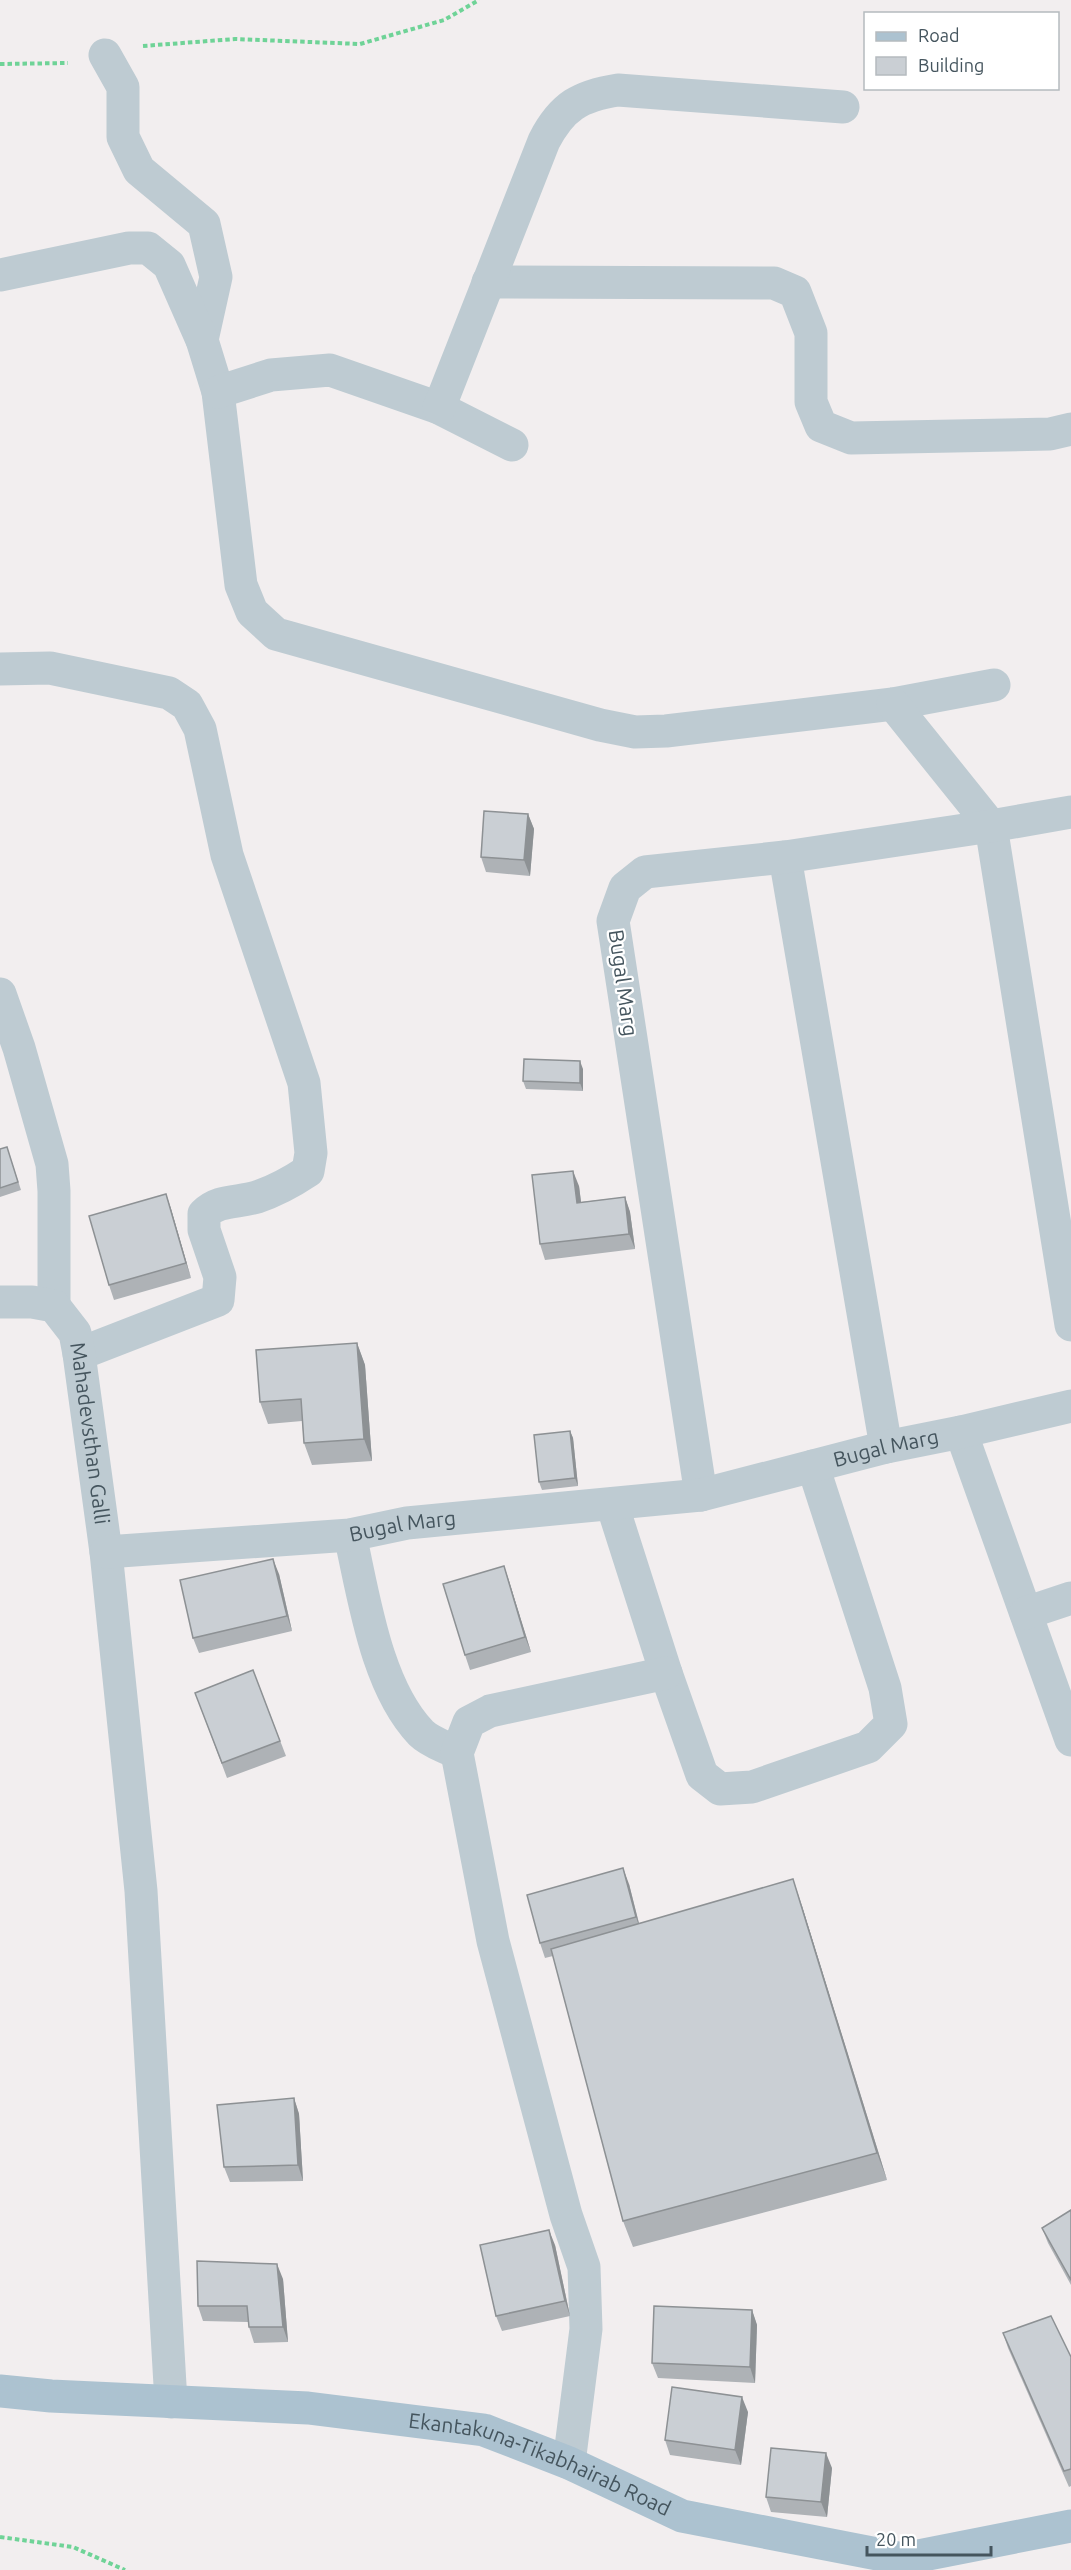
<svg xmlns="http://www.w3.org/2000/svg" width="1071" height="2570" font-family="Ubuntu,sans-serif">
	<style>
		.lines { fill: none; stroke-linecap: round; stroke-linejoin: round }
		.path { stroke: #6fd397; stroke-width: 4; stroke-dasharray: 4.5 3; stroke-linecap: butt }
		.minor { stroke: #becbd2; stroke-width: 33 }
		.major { stroke: #acc2d0; stroke-width: 33 }
		.wall { fill: #aeb2b6 }
		.shaded-wall { fill: #8d9194 }
		.building { fill: #cacfd4; stroke: #8d9194; stroke-width: 1.5 }
		.labels { text-anchor: middle; stroke-width: 4.5; stroke-linejoin: round; paint-order: stroke }
		.street-label { font-size: 21px; fill: #45555e; stroke: #fff }
	</style>
	<rect width="100%" height="100%" fill="#f2eeef"/>
	<g class="lines">
		<!-- path -->
		<g class="path">
			<polyline points="143,46 235,39 360,44 444,20 479,0"/>
			<polyline points="0,64 68,63"/>
			<polyline points="0,2537 73,2547 125,2570"/>
		</g>
		<!-- minor -->
		<g class="minor">
			<polyline points="105,55 123,87 123,137 139,170 204,224 216,277 202,340"/>
			<polyline points="0,275 129,248 148,248 169,265 202,340 218,392 241,585 252,612 276,634 600,725 635,732 666,731 893,704 994,685"/>
			<polyline points="488,282 774,283 795,292 811,333 811,402 821,426 851,438 1050,434 1071,429"/>
			<polyline points="218,392 271,375 330,370 439,408 512,445"/>
			<path d="M439 408 544 141C562 106 580 96 618 90L843 107"/>
			<path d="M0 669 50 668 169 693 187 705 200 729 227 855 304 1083 311 1153 308 1171C293 1181 275 1191 257 1197 238 1203 219 1199 204 1214V1230L220 1277 218 1300 79 1354"/>
			<polyline points="893,704 991,826 1071,1325"/>
			<polyline points="785,857 886,1447"/>
			<polyline points="0,994 19,1048 52,1164 54,1191 54,1306"/>
			<path id="s1" d="M0 1302H32L54 1306 75 1333 79 1354 106 1552 141 1891 171 2402"/>
			<polyline points="961,1432 1071,1740"/>
			<polyline points="701,1495 613,921 625,888 645,872 785,857 991,826 1071,812"/>
			<polyline points="612,1504 666,1673 702,1775 720,1789 752,1787 868,1747 891,1724 885,1688 813,1466"/>
			<path d="M350 1535C364 1597 376 1686 421 1733 430 1742 446 1747 457 1753"/>
			<path id="s2" d="M106 1552 350 1535 407 1523 701 1495 886 1447 961 1432 1071 1406"/>
			<polyline points="1026,1613 1071,1598"/>
			<polyline points="569,2463 586,2329 584,2267 566,2215 493,1941 457,1753 469,1722 490,1711 666,1673"/>
		</g>
		<!-- major -->
		<path class="major" id="s3" d="M0 2391 51 2396 308 2408 484 2430 569 2463 682 2516 903 2559 1071 2526"/>
	</g>
	<!-- wall -->
	<g class="wall">
		<polygon points="528,814 534,829 530,876 486,872 481,857"/>
		<polygon points="583,1069 583,1091 526,1089 523,1081"/>
		<polygon points="7,1147 21,1190 0,1197 0,1149"/>
		<polygon points="579,1186 581,1202 625,1197 630,1212 635,1249 545,1260 540,1244"/>
		<polygon points="166,1194 171,1209 191,1278 114,1300 109,1285"/>
		<polygon points="357,1343 365,1365 372,1461 312,1465 304,1443 302,1421 268,1424 260,1402"/>
		<polygon points="570,1431 573,1438 578,1486 542,1490 539,1482"/>
		<polygon points="504,1566 509,1581 531,1652 470,1670 465,1655"/>
		<polygon points="279,1574 292,1631 199,1653 193,1638"/>
		<polygon points="253,1670 286,1756 227,1778 195,1693"/>
		<polygon points="629,1884 639,1923 802,1906 887,2180 633,2247 623,2221 553,1956 545,1958 540,1943"/>
		<polygon points="294,2098 299,2114 303,2181 230,2182 224,2167"/>
		<polygon points="1071,2210 1071,2285 1048,2243 1042,2228"/>
		<polygon points="555,2245 570,2316 502,2331 496,2316"/>
		<polygon points="283,2279 288,2342 254,2343 249,2327 248,2322 203,2321 198,2306"/>
		<polygon points="752,2310 757,2325 755,2383 658,2378 652,2363"/>
		<polygon points="1003,2333 1071,2357 1071,2486 1069,2487 1008,2348"/>
		<polygon points="748,2412 741,2465 670,2455 665,2440"/>
		<polygon points="832,2468 827,2517 771,2512 766,2497"/>
	</g>
	<!-- shaded-wall -->
	<g class="shaded-wall">
		<polygon points="528,814 534,829 530,876 524,860"/>
		<polygon points="580,1061 583,1069 583,1091 580,1083"/>
		<polygon points="573,1171 579,1186 583,1218 577,1203"/>
		<polygon points="166,1194 171,1209 191,1278 186,1263"/>
		<polygon points="625,1197 630,1212 635,1249 629,1234"/>
		<polygon points="357,1343 365,1365 372,1461 364,1439"/>
		<polygon points="570,1431 573,1438 578,1486 575,1478"/>
		<polygon points="273,1559 279,1574 292,1631 287,1616"/>
		<polygon points="504,1566 509,1581 531,1652 525,1637"/>
		<polygon points="623,1868 629,1884 641,1932 636,1917"/>
		<polygon points="793,1879 802,1906 887,2180 877,2153"/>
		<polygon points="294,2098 299,2114 303,2181 298,2165"/>
		<polygon points="549,2230 555,2245 570,2316 565,2301"/>
		<polygon points="277,2264 283,2279 288,2342 283,2327"/>
		<polygon points="752,2310 757,2325 755,2383 750,2367"/>
		<polygon points="742,2397 748,2412 741,2465 735,2450"/>
		<polygon points="826,2453 832,2468 827,2517 821,2502"/>
	</g>
	<!-- building -->
	<g class="building">
		<polygon points="484,811 528,814 524,860 481,857"/>
		<polygon points="524,1059 580,1061 580,1083 523,1081"/>
		<polygon points="7,1147 18,1182 0,1188 0,1149"/>
		<polygon points="573,1171 577,1203 625,1197 629,1234 540,1244 532,1175"/>
		<polygon points="166,1194 186,1263 109,1285 89,1216"/>
		<polygon points="357,1343 364,1439 304,1443 301,1399 260,1402 256,1350"/>
		<polygon points="570,1431 575,1478 539,1482 534,1435"/>
		<polygon points="273,1559 287,1616 193,1638 180,1580"/>
		<polygon points="504,1566 525,1637 465,1655 443,1584"/>
		<polygon points="253,1670 280,1741 222,1763 195,1693"/>
		<polygon points="623,1868 636,1917 540,1943 527,1895"/>
		<polygon points="793,1879 877,2153 623,2221 551,1949"/>
		<polygon points="294,2098 298,2165 224,2167 217,2105"/>
		<polygon points="1071,2210 1071,2280 1042,2228"/>
		<polygon points="549,2230 565,2301 496,2316 480,2245"/>
		<polygon points="197,2261 277,2264 283,2327 249,2327 247,2306 198,2306"/>
		<polygon points="654,2306 752,2310 750,2367 652,2363"/>
		<polygon points="1051,2316 1071,2357 1071,2469 1064,2471 1003,2333"/>
		<polygon points="672,2387 742,2397 735,2450 665,2440"/>
		<polygon points="771,2448 826,2453 821,2502 766,2497"/>
	</g>
	<g class="labels">
		<!-- street labels -->
		<g class="street-label">
			<text transform="translate(623 983) rotate(82)" y="7">Bugal Marg</text>
			<text dy="7" stroke="none"><textPath href="#s1" startOffset="190">Mahadevsthan Galli</textPath></text>
			<text dy="7" stroke="none"><textPath href="#s2" startOffset="789">Bugal Marg</textPath></text>
			<text dy="7" stroke="none"><textPath href="#s2" startOffset="298">Bugal Marg</textPath></text>
			<text dy="7" stroke="none"><textPath href="#s3" startOffset="549">Ekantakuna-Tikabhairab Road</textPath></text>
		</g>
	</g>
	<!-- legend -->
	<rect x="864" y="12" width="195" height="78" fill="#ffffff" stroke="#b5bbbf" stroke-width="1.5"/>
	<rect x="876" y="32" width="30" height="9" fill="#acc2d0" stroke="#b5bbbf" stroke-width="1.5"/>
	<text x="918" y="42" font-size="18" fill="#45555e">Road</text>
	<rect x="876" y="57" width="30" height="18" fill="#cacfd4" stroke="#b5bbbf" stroke-width="1.5"/>
	<text x="918" y="72" font-size="18" fill="#45555e">Building</text>
	<!-- scale -->
	<path d="M867 2546v9h124v-9" fill="none" stroke="#45555e" stroke-width="3"/>
	<text x="876" y="2546" font-size="18" fill="#45555e" stroke="#ffffff" stroke-width="4.5" paint-order="stroke">20 m</text>
</svg>
